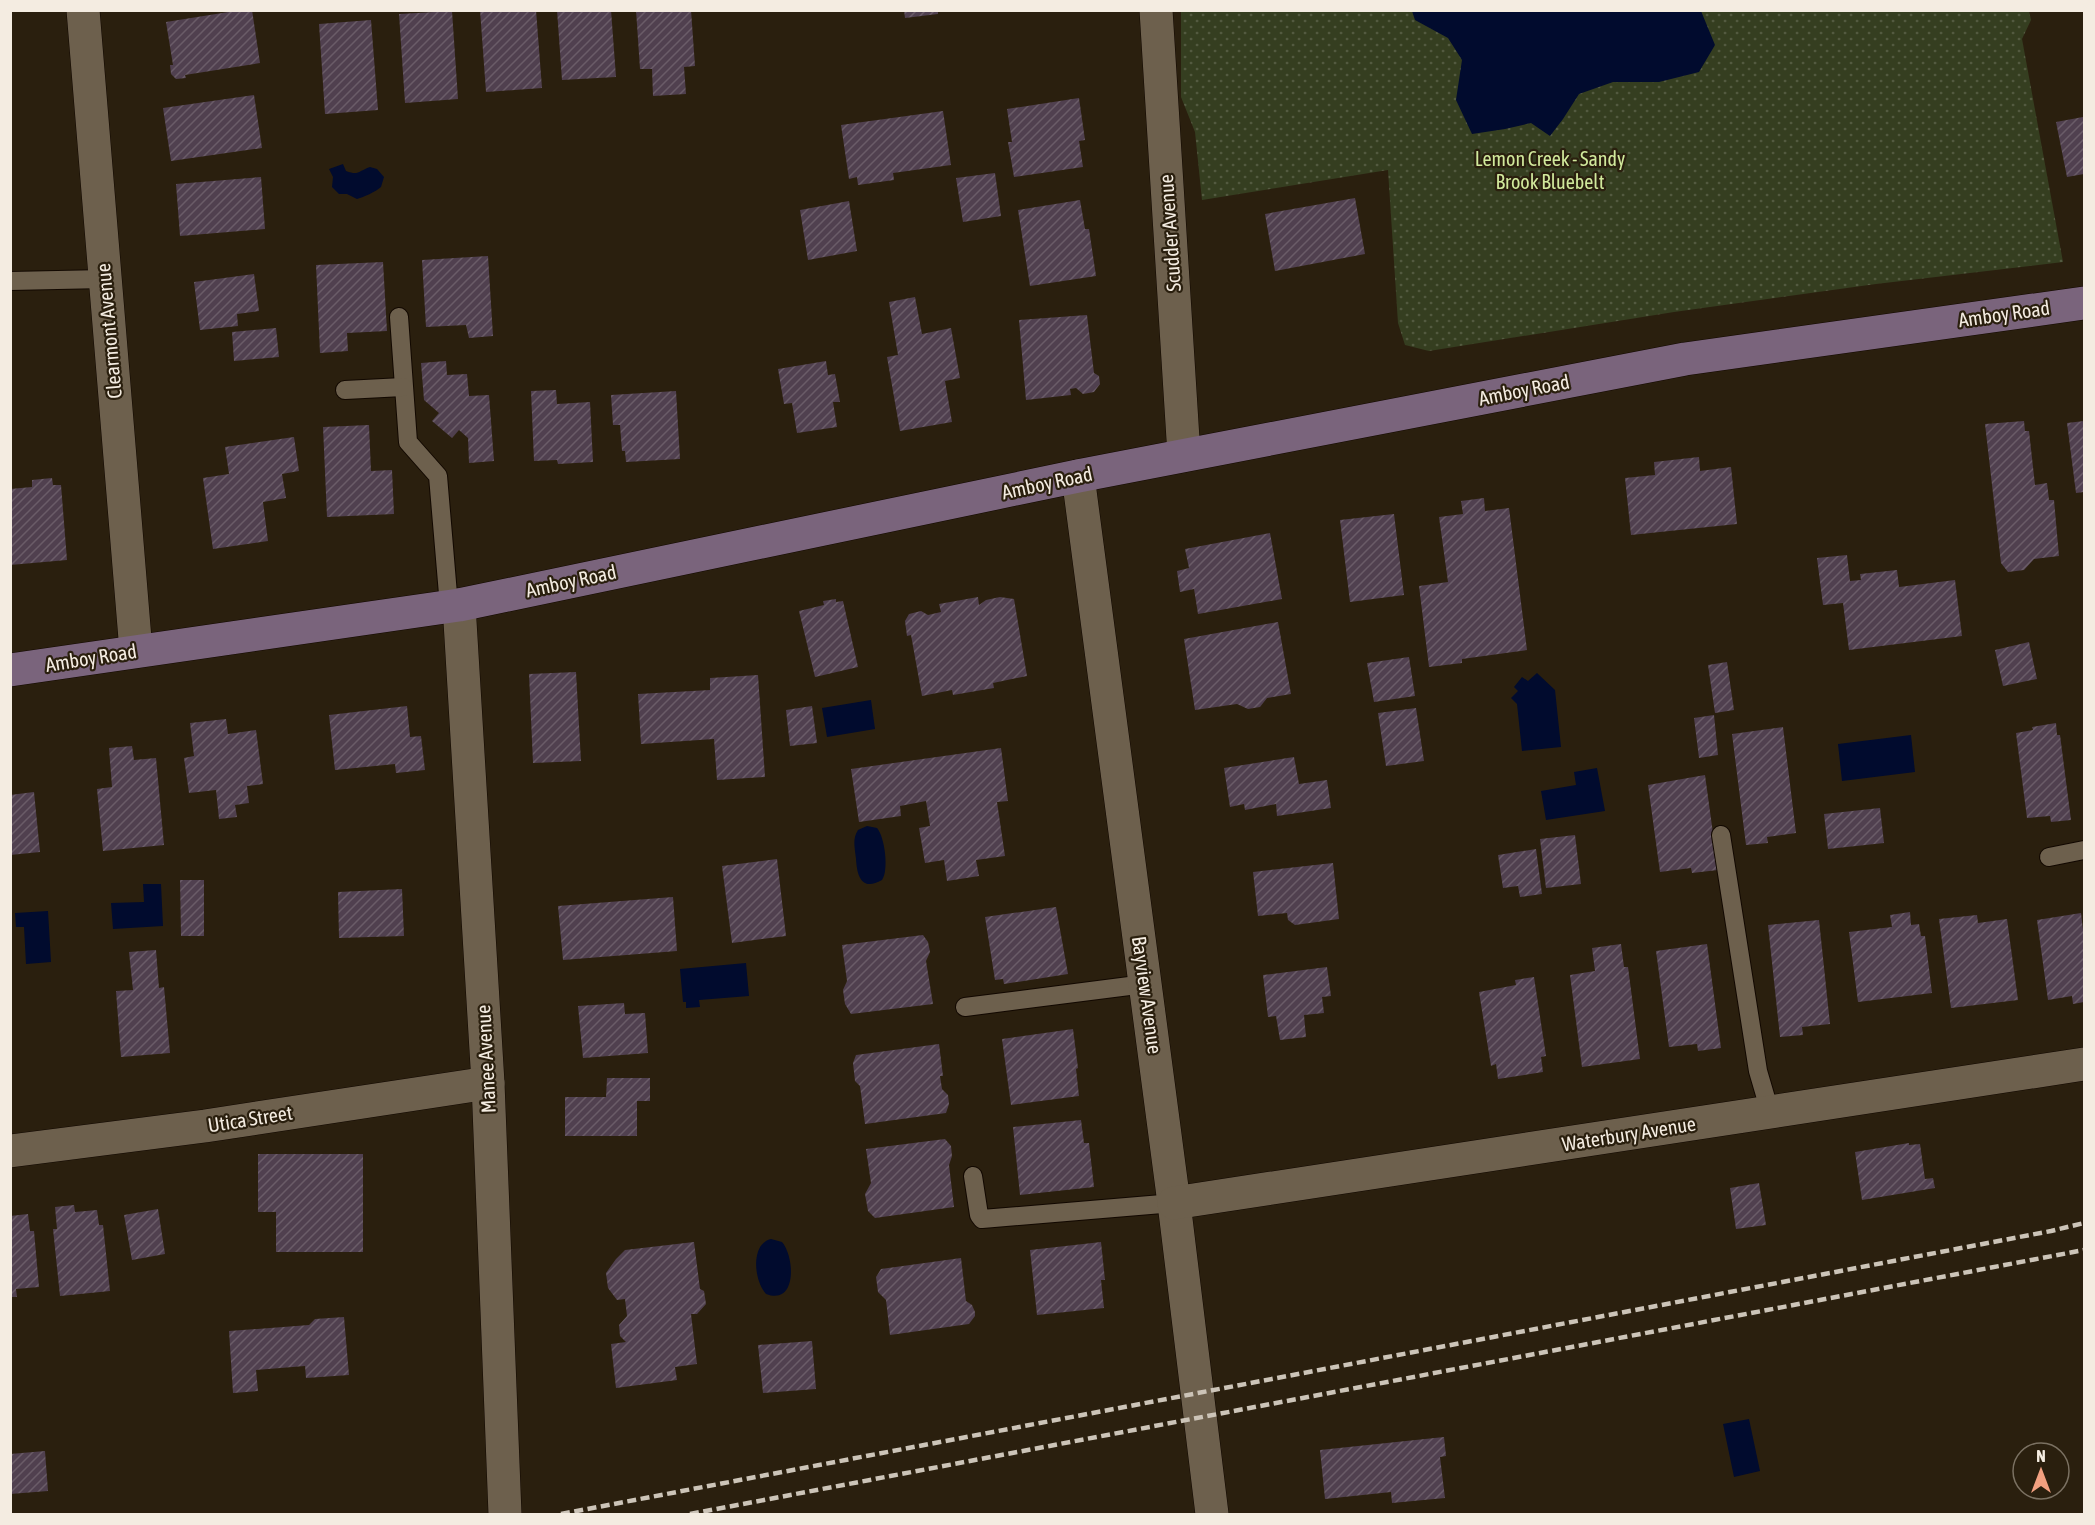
<svg xmlns="http://www.w3.org/2000/svg" width="2095" height="1525" font-family="'Asap Condensed',sans-serif">
	<style>
		.park { fill: url(#park-dots) }
		.water { fill: #010b2e }
		.building { fill: url(#building-hatch) }
		.lines { fill: none; stroke-linecap: round; stroke-linejoin: round }
		.lane-casing { stroke: #120800; stroke-width: 20 }
		.street-casing { stroke: #120800; stroke-width: 34 }
		.secondary-casing { stroke: #120800; stroke-width: 34 }
		.lane { stroke: #6d604d; stroke-width: 18 }
		.street { stroke: #6d604d; stroke-width: 33 }
		.secondary { stroke: #7a647c; stroke-width: 33 }
		.rail { stroke: #ccc4b8; stroke-width: 4.5; stroke-dasharray: 9 4.5; stroke-linecap: butt }
		.labels { text-anchor: middle; stroke-width: 4.5; stroke-linejoin: round; paint-order: stroke }
		.park-label { font-size: 20px; fill: #d1e99c; stroke: #2a1f0e }
		.street-label { font-size: 20px; fill: #f4ece1; stroke: #2a1f0e }
	</style>
	<defs>
		<pattern id="park-dots" width="8" height="8" patternUnits="userSpaceOnUse" patternTransform="scale(1.5)"><rect width="8" height="8" fill="#353e20"/><path d="M2 2h.1M6 6h.1" fill="none" stroke="#535a40" stroke-width="1.8" stroke-linecap="round"/></pattern>
		<pattern id="building-hatch" width="6" height="6" patternUnits="userSpaceOnUse" patternTransform="scale(1.5)"><rect width="6" height="6" fill="#50404f"/><path d="M-1 1l2-2M0 6l6-6M5 7l2-2" fill="none" stroke="#6a5c68"/></pattern>
	</defs>
	<rect width="100%" height="100%" fill="#2a1f0e"/>
	<!-- park -->
	<polygon class="park" points="1181,11 2029,11 2031,20 2022,39 2063,262 1876,284 1674,312 1429,351 1405,345 1398,323 1388,170 1202,200 1195,132 1181,97"/>
	<!-- water -->
	<g class="water">
		<polygon points="1412,11 1701,11 1715,45 1699,72 1659,82 1613,82 1579,94 1563,119 1550,136 1531,123 1505,129 1472,134 1456,100 1462,60 1448,38 1415,20"/>
		<path d="M343 164 346 171C359 176 358 171 370 167L377 169 384 177 381 187C377 191 362 198 357 199L347 194H339L332 187 333 177 329 169Z"/>
		<polygon points="1537,673 1555,690 1561,747 1522,751 1517,704 1511,698 1518,691 1514,687 1522,677 1528,681"/>
		<polygon points="871,700 875,729 827,737 822,708"/>
		<polygon points="1911,735 1915,772 1842,781 1838,744"/>
		<polygon points="1597,768 1605,811 1546,820 1541,791 1576,785 1574,772"/>
		<path d="M867 826 877 828C885 837 889 871 882 880 861 892 857 875 856 859 855 848 852 839 858 830Z"/>
		<polygon points="143,884 161,884 163,926 113,929 111,903 144,902"/>
		<polygon points="48,911 51,962 26,964 24,927 16,927 15,913"/>
		<polygon points="746,963 749,996 699,1000 700,1007 686,1008 686,1002 683,1002 680,969"/>
		<path d="M771 1239 782 1242C795 1257 797 1306 766 1294 754 1281 750 1244 771 1239Z"/>
		<polygon points="1749,1419 1760,1471 1734,1477 1723,1424"/>
	</g>
	<!-- building -->
	<g class="building">
		<polygon points="241,10 252,10 260,63 185,75 186,78 176,79 171,74 170,65 173,65 166,22"/>
		<polygon points="480,10 536,10 542,88 486,92"/>
		<polygon points="557,10 611,10 616,77 562,80"/>
		<polygon points="636,10 691,10 695,66 684,67 686,94 653,96 652,69 640,69"/>
		<polygon points="904,10 938,10 938,14 905,18"/>
		<polygon points="452,11 458,99 405,103 399,14"/>
		<polygon points="371,20 378,110 325,114 319,24"/>
		<polygon points="254,95 262,148 171,161 163,108"/>
		<polygon points="1079,98 1085,140 1079,141 1083,167 1014,177 1008,142 1012,142 1007,109"/>
		<polygon points="943,111 951,165 893,173 894,180 858,185 857,177 849,179 841,125"/>
		<polygon points="2083,117 2084,174 2067,177 2056,122"/>
		<polygon points="995,173 1001,216 963,222 956,178"/>
		<polygon points="261,177 265,229 180,236 176,184"/>
		<polygon points="1355,198 1365,254 1275,271 1265,214"/>
		<polygon points="1080,200 1085,229 1089,229 1096,276 1030,286 1018,210"/>
		<polygon points="849,201 857,251 808,260 800,210"/>
		<polygon points="488,256 493,336 469,338 466,325 426,327 422,260"/>
		<polygon points="383,262 387,331 347,333 348,351 320,353 316,265"/>
		<polygon points="254,274 259,311 237,314 238,326 200,330 194,282"/>
		<polygon points="915,297 922,334 951,328 960,378 945,381 952,422 900,431 887,357 898,355 889,302"/>
		<polygon points="1087,315 1094,373 1099,376 1100,384 1094,392 1083,394 1076,388 1070,389 1071,395 1026,400 1019,320"/>
		<polygon points="276,328 279,357 234,361 232,332"/>
		<polygon points="446,361 447,375 467,374 469,396 489,395 494,461 469,463 468,438 459,430 452,438 432,421 439,413 424,400 421,363"/>
		<polygon points="826,361 828,375 835,374 840,402 833,402 837,427 797,433 792,403 784,404 778,369"/>
		<polygon points="556,390 557,404 590,402 593,462 558,464 557,460 534,461 531,391"/>
		<polygon points="676,391 680,459 626,462 625,451 622,451 620,425 613,425 611,395"/>
		<polygon points="2024,421 2025,431 2029,431 2035,485 2047,483 2049,500 2054,500 2059,556 2034,559 2024,570 2008,572 2001,563 1985,424"/>
		<polygon points="2084,421 2084,492 2076,493 2067,423"/>
		<polygon points="369,425 371,471 392,470 394,514 327,517 323,427"/>
		<polygon points="294,437 299,471 282,474 286,498 263,502 268,541 213,549 203,478 229,474 225,447"/>
		<polygon points="1699,457 1700,471 1731,467 1737,524 1631,535 1625,478 1655,475 1654,462"/>
		<polygon points="52,478 53,485 61,485 67,560 10,565 10,489 32,487 32,480"/>
		<polygon points="1484,498 1485,511 1509,508 1527,650 1462,659 1462,663 1429,667 1419,586 1448,582 1439,517 1463,514 1461,501"/>
		<polygon points="1394,514 1404,595 1350,602 1340,520"/>
		<polygon points="1270,533 1282,599 1198,614 1194,589 1180,592 1177,571 1189,568 1185,549"/>
		<polygon points="1847,555 1850,581 1861,580 1860,574 1897,570 1899,587 1955,580 1962,636 1849,650 1843,603 1823,605 1817,558"/>
		<polygon points="978,597 979,605 986,600 1000,597 1014,599 1027,676 993,683 994,688 953,695 952,690 922,696 911,635 907,636 905,621 909,614 921,611 928,615 941,612 939,604"/>
		<polygon points="836,599 836,602 843,601 858,667 815,677 799,611 824,605 823,601"/>
		<polygon points="1278,622 1291,694 1267,698 1260,707 1248,709 1237,704 1195,710 1184,639"/>
		<polygon points="2029,642 2037,679 2003,686 1995,650"/>
		<polygon points="1409,657 1415,696 1374,702 1367,663"/>
		<polygon points="1727,662 1734,710 1715,713 1708,665"/>
		<polygon points="576,672 581,761 533,763 529,674"/>
		<polygon points="758,675 765,777 717,780 714,739 641,744 638,694 710,690 710,678"/>
		<polygon points="407,706 410,737 421,736 425,770 396,773 395,764 335,770 329,715"/>
		<polygon points="812,706 817,743 790,746 786,710"/>
		<polygon points="1416,708 1424,761 1386,766 1378,713"/>
		<polygon points="1714,715 1718,755 1699,758 1694,718"/>
		<polygon points="226,719 228,734 256,730 263,784 247,786 249,803 235,805 237,817 219,819 216,790 189,793 184,758 194,756 190,723"/>
		<polygon points="2056,723 2057,735 2060,735 2071,820 2051,822 2050,816 2027,818 2016,733 2033,730 2032,727"/>
		<polygon points="1783,727 1796,833 1767,837 1768,843 1746,845 1732,734"/>
		<polygon points="132,746 134,760 156,758 164,845 103,851 97,789 112,787 109,748"/>
		<polygon points="1001,748 1008,801 997,802 1005,856 976,860 979,876 947,881 944,860 925,863 919,828 930,826 926,801 900,806 901,816 859,822 851,769"/>
		<polygon points="1294,757 1299,784 1327,780 1331,808 1277,816 1276,804 1245,810 1244,804 1230,807 1224,768"/>
		<polygon points="1705,775 1718,870 1692,873 1691,868 1660,872 1648,785"/>
		<polygon points="34,792 40,852 10,855 10,795"/>
		<polygon points="1880,808 1884,843 1828,849 1824,814"/>
		<polygon points="1575,835 1581,884 1546,888 1540,839"/>
		<polygon points="1536,849 1542,894 1520,897 1518,886 1503,888 1498,855"/>
		<polygon points="777,859 786,936 732,943 722,866"/>
		<polygon points="1333,863 1339,919 1295,925 1288,920 1287,913 1258,916 1253,872"/>
		<polygon points="180,880 204,880 204,936 181,936"/>
		<polygon points="402,889 404,936 339,938 338,892"/>
		<polygon points="673,897 677,951 563,960 558,906"/>
		<polygon points="1056,907 1068,974 1004,984 1003,979 995,980 985,917"/>
		<polygon points="1910,912 1911,925 1919,924 1921,936 1925,936 1932,993 1858,1002 1849,932 1892,927 1890,915"/>
		<polygon points="2081,913 2084,938 2084,1002 2073,1004 2072,996 2048,1000 2037,920"/>
		<polygon points="1977,915 1978,923 2007,919 2018,1000 1951,1008 1939,919"/>
		<polygon points="1819,920 1830,1024 1802,1027 1803,1035 1780,1037 1768,925"/>
		<polygon points="923,935 928,942 930,952 926,961 933,1004 851,1014 845,1004 843,990 847,981 842,945"/>
		<polygon points="1621,944 1624,967 1628,967 1640,1059 1582,1067 1570,975 1595,971 1592,948"/>
		<polygon points="1707,944 1721,1048 1698,1051 1697,1044 1669,1047 1656,951"/>
		<polygon points="156,950 159,988 164,987 170,1053 121,1057 116,991 133,990 129,952"/>
		<polygon points="1327,967 1331,996 1322,997 1324,1013 1304,1015 1306,1037 1280,1040 1276,1016 1268,1017 1263,975"/>
		<polygon points="1534,977 1546,1056 1541,1057 1543,1072 1498,1079 1496,1064 1491,1066 1479,992 1516,985 1515,980"/>
		<polygon points="624,1003 625,1014 645,1013 648,1053 583,1058 578,1006"/>
		<polygon points="1073,1029 1078,1068 1076,1069 1079,1096 1011,1105 1002,1039"/>
		<polygon points="939,1044 943,1076 940,1076 942,1089 948,1095 949,1104 946,1113 865,1124 860,1086 855,1081 853,1063 856,1055"/>
		<polygon points="607,1078 650,1078 650,1101 637,1101 637,1136 565,1136 565,1097 606,1097"/>
		<polygon points="1081,1120 1084,1143 1089,1143 1094,1187 1020,1195 1013,1127"/>
		<polygon points="945,1139 951,1146 952,1156 949,1165 954,1207 875,1218 868,1211 865,1194 871,1183 866,1149"/>
		<polygon points="1909,1143 1909,1145 1920,1144 1925,1179 1933,1178 1935,1188 1862,1200 1855,1152"/>
		<polygon points="258,1154 363,1154 363,1252 276,1252 276,1212 258,1212"/>
		<polygon points="1759,1183 1766,1225 1736,1229 1730,1188"/>
		<polygon points="74,1205 75,1212 97,1210 99,1225 103,1225 110,1291 60,1296 53,1229 57,1229 55,1207"/>
		<polygon points="158,1209 165,1254 132,1260 124,1215"/>
		<polygon points="28,1214 30,1231 34,1231 39,1287 16,1289 17,1297 10,1297 10,1216"/>
		<polygon points="694,1242 700,1289 704,1291 706,1304 697,1314 691,1314 697,1364 675,1367 677,1380 616,1388 611,1344 626,1342 620,1336 619,1325 627,1316 625,1299 617,1300 608,1288 606,1273 616,1259 625,1250"/>
		<polygon points="1101,1242 1105,1280 1101,1280 1104,1308 1037,1315 1030,1250"/>
		<polygon points="961,1258 966,1301 972,1305 975,1312 975,1316 969,1324 890,1335 886,1300 878,1292 876,1277 881,1269"/>
		<polygon points="344,1317 349,1375 306,1378 305,1366 256,1370 258,1391 233,1393 229,1331 309,1325 315,1319"/>
		<polygon points="812,1341 816,1389 763,1393 758,1345"/>
		<polygon points="1444,1437 1446,1456 1440,1457 1445,1498 1392,1503 1391,1492 1325,1499 1320,1450"/>
		<polygon points="45,1451 48,1491 10,1494 10,1454"/>
	</g>
	<g class="lines">
		<defs>
			<g id="lane">
				<polyline points="10,281 105,279"/>
				<polyline points="399,317 408,442 438,476 449,606"/>
				<polyline points="345,390 403,387"/>
				<polyline points="1721,835 1758,1071 1770,1112"/>
				<polyline points="2049,857 2084,850"/>
				<polyline points="965,1007 1145,984"/>
				<polyline points="973,1176 979,1215 982,1219 1174,1203"/>
			</g>
			<g id="street">
				<polyline points="83,10 136,651"/>
				<polyline points="1156,10 1184,455"/>
				<polyline points="1078,476 1174,1203 1212,1514"/>
				<polyline points="459,605 488,1083 505,1514"/>
				<polyline points="10,1151 205,1126 488,1083"/>
				<polyline points="1174,1203 2084,1064"/>
			</g>
			<polyline id="secondary" points="10,670 459,605 1078,476 1685,359 2084,303"/>
		</defs>
		<!-- lane casing -->
		<use href="#lane" class="lane-casing"/>
		<!-- street casing -->
		<use href="#street" class="street-casing"/>
		<!-- secondary casing -->
		<use href="#secondary" class="secondary-casing"/>
		<!-- lane -->
		<use href="#lane" class="lane"/>
		<!-- street -->
		<use href="#street" class="street"/>
		<!-- secondary -->
		<use href="#secondary" class="secondary"/>
		<!-- rail -->
		<g class="rail">
			<polyline points="561,1514 2051,1231 2084,1223"/>
			<polyline points="690,1514 2084,1250"/>
		</g>
	</g>
	<g class="labels">
		<!-- park labels -->
		<g class="park-label">
			<text x="1550" y="166">Lemon Creek - Sandy<tspan x="1550" dy="23">Brook Bluebelt</tspan></text>
		</g>
		<!-- street labels -->
		<g class="street-label">
			<text transform="translate(1170 233) rotate(-94)" y="7">Scudder Avenue</text>
			<text transform="translate(2004 314) rotate(-8)" y="7">Amboy Road</text>
			<text transform="translate(109 331) rotate(-95)" y="7">Clearmont Avenue</text>
			<text transform="translate(1524 390) rotate(-11)" y="7">Amboy Road</text>
			<text transform="translate(1047 483) rotate(-12)" y="7">Amboy Road</text>
			<text transform="translate(571 581) rotate(-12)" y="7">Amboy Road</text>
			<text transform="translate(91 658) rotate(-9)" y="7">Amboy Road</text>
			<text transform="translate(1147 995) rotate(82)" y="7">Bayview Avenue</text>
			<text transform="translate(486 1059) rotate(-93)" y="7">Manee Avenue</text>
			<text transform="translate(250 1119) rotate(-9)" y="7">Utica Street</text>
			<text transform="translate(1629 1134) rotate(-9)" y="7">Waterbury Avenue</text>
		</g>
	</g>
	<!-- border -->
	<rect width="2095" height="1525" fill="none" stroke="#f4ece1" stroke-width="24"/>
	<!-- north arrow -->
	<g transform="translate(2041 1471)"><circle r="28" fill="#2a1f0e" stroke="#7b7162" stroke-width="1.5"/>
	<path d="M0-4.5L10 22L0 15L-10 22Z" fill="#f2a080"/>
	<text y="-9" font-size="16" font-weight="bold" text-anchor="middle" fill="#f4ece1">N</text>
	</g>
</svg>
